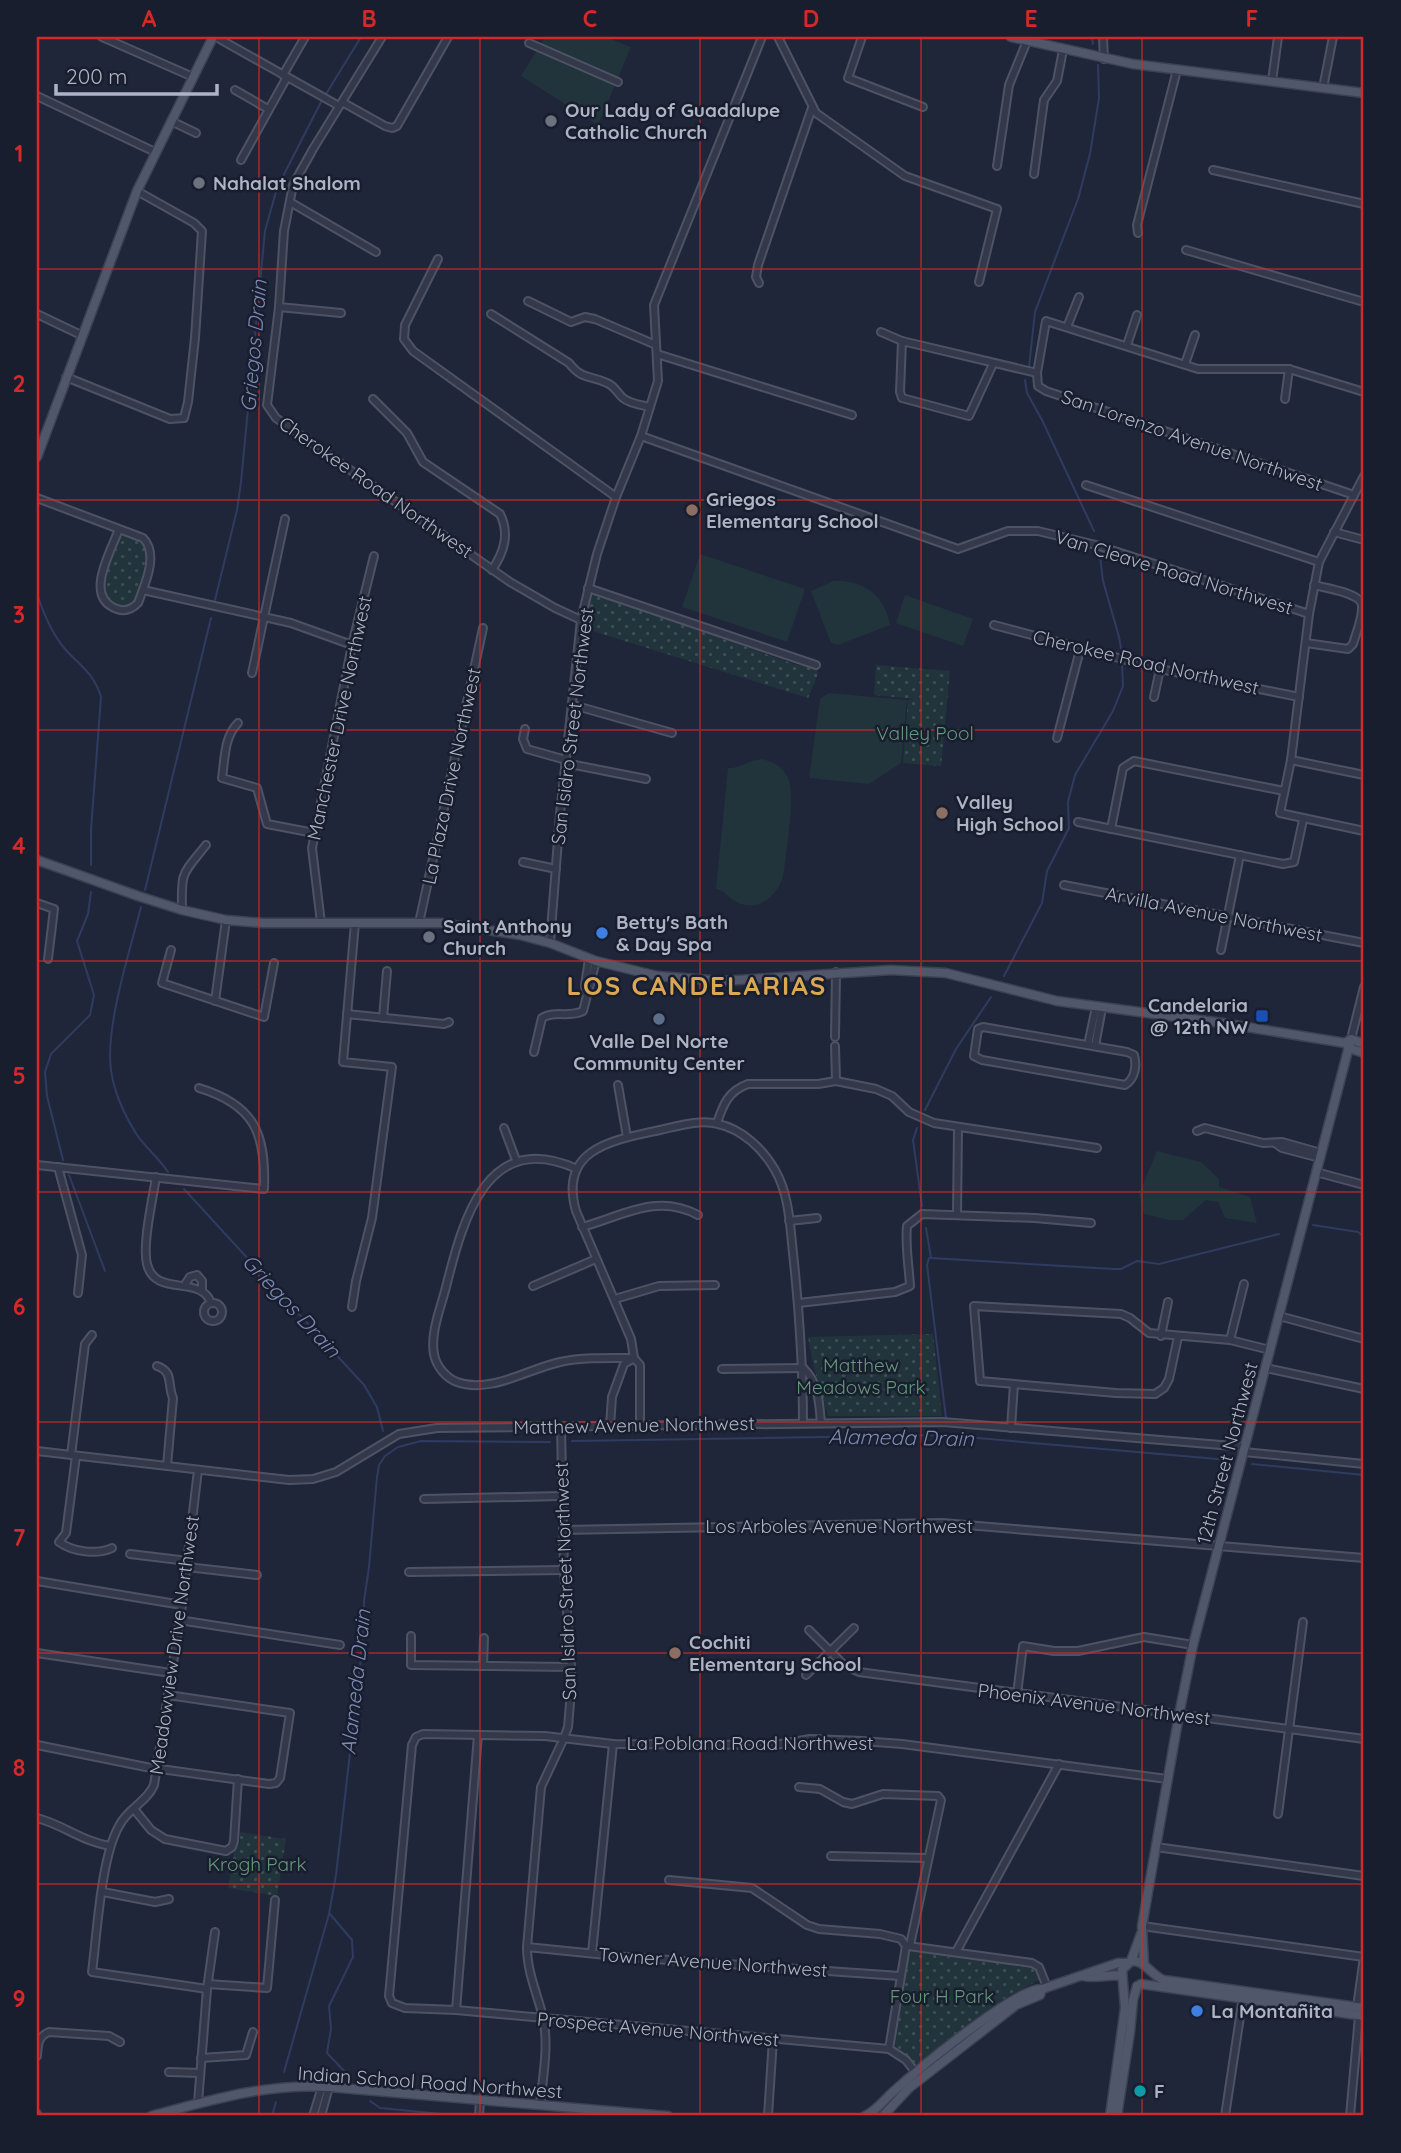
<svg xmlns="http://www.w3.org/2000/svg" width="1401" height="2153" font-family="Quicksand,sans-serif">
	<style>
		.green { fill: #21333b }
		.park { fill: url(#park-dots) }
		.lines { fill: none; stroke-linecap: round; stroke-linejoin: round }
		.stream { stroke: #303b60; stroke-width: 2 }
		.minor-casing { stroke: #4e5364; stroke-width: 10 }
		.major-casing { stroke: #3d4253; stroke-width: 11 }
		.minor { stroke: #33384a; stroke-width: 6 }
		.major { stroke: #51576a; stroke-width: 8 }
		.grid { fill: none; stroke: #d62828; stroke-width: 2; stroke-opacity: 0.55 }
		.worship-dot { fill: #6b7280; stroke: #191e2e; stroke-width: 2.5 }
		.education-dot { fill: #8d6e63; stroke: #191e2e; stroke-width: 2.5 }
		.shop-dot { fill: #3f7fe0; stroke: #191e2e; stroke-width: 2.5 }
		.transit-dot { fill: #1a4fb4; stroke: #191e2e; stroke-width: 2.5 }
		.service-dot { fill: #5c6f8a; stroke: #191e2e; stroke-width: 2.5 }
		.culture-dot { fill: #0f9aa8; stroke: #191e2e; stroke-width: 2.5 }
		.labels { text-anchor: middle; stroke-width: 5; stroke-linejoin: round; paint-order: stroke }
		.poi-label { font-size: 19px; font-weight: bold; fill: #aeb3c6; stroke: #191e2e; text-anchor: start }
		.street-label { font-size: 19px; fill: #aeb3c6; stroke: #191e2e }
		.park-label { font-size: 19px; fill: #649879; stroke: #191e2e }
		.water-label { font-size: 21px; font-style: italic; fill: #7b8ab5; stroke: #191e2e }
		.district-label { font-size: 26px; font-weight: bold; letter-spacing: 2px; fill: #daa755; stroke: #191e2e }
		.neatline { fill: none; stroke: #d62828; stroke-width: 2.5 }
		.grid-label { font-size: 23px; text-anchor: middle; font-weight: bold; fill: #d62828 }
	</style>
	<defs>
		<pattern id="park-dots" width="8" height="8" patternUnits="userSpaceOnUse" patternTransform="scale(1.75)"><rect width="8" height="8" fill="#21333b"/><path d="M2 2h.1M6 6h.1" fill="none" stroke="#3f4e56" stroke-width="1.8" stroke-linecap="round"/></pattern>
	</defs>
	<rect width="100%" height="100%" fill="#1f263a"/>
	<!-- green -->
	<g class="green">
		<polygon points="545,37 606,37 631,47 598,125 521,76"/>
		<polygon points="700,554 805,589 787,642 682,607"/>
		<path d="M833 581C863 579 885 596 890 625L838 645 831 643 811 591Z"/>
		<polygon points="905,595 973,619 963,646 896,623"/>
		<polygon points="829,693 907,700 901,763 869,784 809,778 820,699"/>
		<path d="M762 759C774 762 783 767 788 778 796 794 786 851 784 872 780 894 758 915 735 901 727 897 725 890 716 889L728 768C739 769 749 760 762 759Z"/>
		<polygon points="1157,1151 1201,1162 1219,1179 1219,1187 1250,1197 1257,1223 1225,1218 1218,1202 1206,1200 1183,1220 1170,1220 1144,1214 1139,1194"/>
	</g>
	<!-- park -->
	<g class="park">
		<path d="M125 535 141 542 148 551 136 599C130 605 124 609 116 605 90 593 113 555 120 537Z"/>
		<polygon points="596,594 797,665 817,668 818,674 808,698 586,629 591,595"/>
		<polygon points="876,665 950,671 941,766 903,763 908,700 915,699 874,695"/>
		<polygon points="933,1334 942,1416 828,1416 813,1364 808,1337"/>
		<polygon points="240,1832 286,1839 277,1896 228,1888 234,1852 240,1842"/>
		<polygon points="908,1951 1031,1968 1036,1971 1039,1980 1004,1999 917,2066 906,2054 894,2046"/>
	</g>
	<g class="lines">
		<!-- stream -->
		<g class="stream">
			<polyline points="1092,37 1093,44"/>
			<polyline points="326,94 361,37"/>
			<polyline points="1029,367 1035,312 1078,199 1090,154 1099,98 1098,65"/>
			<polyline points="1025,380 1027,393 1042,420 1094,531"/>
			<polyline points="1100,556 1103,581 1119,637 1122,654"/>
			<path d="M37 594C43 612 52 634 65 649 80 666 94 673 101 697L91 830V865"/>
			<polyline points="215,600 237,510 241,482 265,231 277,188 321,102"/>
			<polyline points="145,890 211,618"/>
			<path d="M141 907C130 951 105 1026 111 1070 114 1092 125 1116 137 1135 146 1148 159 1158 168 1172"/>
			<polyline points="1004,976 1042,903 1047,871 1069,828 1068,802 1075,775 1113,711 1123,686 1122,663"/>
			<polyline points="925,1110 956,1049 991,997"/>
			<polyline points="917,1128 913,1140 922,1206"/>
			<polyline points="63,1160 47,1096 45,1072 51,1054 90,1015 94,995 77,941 88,914 91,892"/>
			<polyline points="69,1175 105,1271"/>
			<polyline points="184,1189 364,1385 377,1407 383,1431"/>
			<polyline points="1313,1225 1358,1232 1364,1237"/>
			<polyline points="926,1228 931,1258 1113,1269 1121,1269 1137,1261 1159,1264 1279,1234"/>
			<polyline points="929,1258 927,1265 946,1418"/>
			<polyline points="572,1441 943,1435 1229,1460"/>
			<polyline points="1252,1464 1364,1475"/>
			<polyline points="330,1914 352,1940 353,1957 329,2006 331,2029 327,2053 349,2076"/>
			<polyline points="284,2072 329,1914 336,1875 363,1640 364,1601 369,1567 377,1477 379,1465 385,1456 398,1447 421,1441 550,1442"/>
			<polyline points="370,2101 380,2108 462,2116"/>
			<polyline points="272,2116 276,2102"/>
		</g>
		<defs>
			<g id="minor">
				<polyline points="102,37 193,77"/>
				<polyline points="216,37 339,106"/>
				<polyline points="382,37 313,149 293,185 284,231 279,307 267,405 276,418 510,582 555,608 581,620"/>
				<polyline points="778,37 816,113 905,176 997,209 979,282"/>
				<polyline points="862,37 848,78 923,107"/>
				<polyline points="1103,37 1104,59"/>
				<polyline points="529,43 618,82"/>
				<polyline points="283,75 305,37"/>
				<polyline points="1272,81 1278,37"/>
				<polyline points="1323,88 1333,37"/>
				<polyline points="235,90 268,109"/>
				<polyline points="37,96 155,152"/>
				<polyline points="342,102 385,126 392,128 397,126 448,37"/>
				<polyline points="171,121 196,133"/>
				<polyline points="241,160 287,77"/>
				<polyline points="997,166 1009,85 1027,41"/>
				<polyline points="1213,170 1364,204"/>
				<polyline points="1034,174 1044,100 1057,81 1063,50"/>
				<polyline points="290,202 376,252"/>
				<polyline points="1138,233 1137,225 1177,70"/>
				<polyline points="1186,250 1364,302"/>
				<polyline points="438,259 405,325 404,339 413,351 616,497"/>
				<polyline points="759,283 756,277 758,265 812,108"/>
				<polyline points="528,301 571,322 585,317 595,319 656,345"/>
				<polyline points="279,307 341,313"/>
				<polyline points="37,314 81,335"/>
				<path d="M491 314 569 363C582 380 590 375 607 383 615 386 617 393 623 398 630 404 642 405 650 407"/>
				<polyline points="1067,327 1079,297"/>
				<polyline points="881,332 902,341 1037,373 1038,386 1046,391 1354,495"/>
				<polyline points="902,341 900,392 902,398 969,416 993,364"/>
				<polyline points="1127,345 1137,315"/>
				<polyline points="657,354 852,415"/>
				<polyline points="1185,364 1195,335"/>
				<polyline points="1037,373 1046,321 1198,369 1289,369 1364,392"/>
				<polyline points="66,377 170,419 184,418 188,402 195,338 202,231 194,223 137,191"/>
				<path d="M373 399 407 433 423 462 500 514C510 534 504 552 492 570"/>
				<polyline points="1285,399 1289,369"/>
				<polyline points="641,436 958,549 1008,531 1038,531 1096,545 1309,614"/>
				<polyline points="1364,476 1319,562 1309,614 1291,760 1280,813 1364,831"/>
				<polyline points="1086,485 1319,562"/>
				<path d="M37 498 143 538C159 554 145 584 138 603 132 609 125 612 117 609 83 597 111 552 119 529"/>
				<polyline points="1334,532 1364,540"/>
				<polyline points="588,588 816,665"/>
				<polyline points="143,590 291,623 352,645"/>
				<polyline points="994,625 1160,669 1299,697"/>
				<path d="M1306 643 1348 649 1353 644C1356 633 1363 618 1362 606 1362 593 1325 588 1314 585"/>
				<polyline points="252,673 285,519"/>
				<polyline points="1154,697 1160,669"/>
				<polyline points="573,705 672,733"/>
				<path d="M238 723C224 737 225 758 222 778L257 788 267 824 314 833"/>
				<polyline points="525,729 523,739 527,749 566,760 570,764 646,779"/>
				<polyline points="1057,738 1080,650"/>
				<polyline points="1291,760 1364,775"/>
				<polyline points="1078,822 1283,864 1294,862 1303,820"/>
				<polyline points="1111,829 1123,768 1134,761 1284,791"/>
				<polyline points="523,862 556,869"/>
				<polyline points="1064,885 1364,943"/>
				<polyline points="37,903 54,909 48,959"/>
				<path d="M182 910C181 871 182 875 206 845"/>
				<polyline points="321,923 312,848 352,645 374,556"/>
				<polyline points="419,923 483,628"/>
				<polyline points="550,943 560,814 581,620 597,554 616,497 641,436 658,381 654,305 762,37"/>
				<polyline points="171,950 162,983 264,1017 274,963"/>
				<polyline points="1221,950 1240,855"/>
				<polyline points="586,994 585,985 589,959"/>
				<polyline points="215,1001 226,920"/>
				<polyline points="347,1014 444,1024 449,1022"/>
				<polyline points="383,1018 387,971"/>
				<path d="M983 1027 1127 1052 1134 1055C1137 1066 1135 1079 1125 1085L982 1060 974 1056 978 1029Z"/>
				<polyline points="835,1037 836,972"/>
				<polyline points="1351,1039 1364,987"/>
				<polyline points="1088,1045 1096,1007"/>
				<polyline points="835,1046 836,1081"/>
				<polyline points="1095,1046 1102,1008"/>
				<path d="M534 1052 542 1018C554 1010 570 1018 583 1011L596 961"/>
				<polyline points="618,1085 627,1137"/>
				<path d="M717 1123C723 1105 728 1091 748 1084H818L836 1081 876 1089 892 1096 909 1112 934 1123 1097 1148"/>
				<polyline points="504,1128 516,1160"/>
				<polyline points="1197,1131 1205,1128 1263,1143 1282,1142 1321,1153"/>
				<polyline points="1275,1143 1282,1148 1320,1158"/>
				<path d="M37 1165 264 1189C266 1134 255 1105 199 1088"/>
				<polyline points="58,1167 82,1255 78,1293"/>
				<path d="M577 1169C487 1128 463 1219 446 1287 441 1307 430 1333 434 1354 436 1366 446 1378 457 1382 490 1394 528 1369 560 1362 584 1357 610 1358 634 1358"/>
				<polyline points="1316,1172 1364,1185"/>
				<path d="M156 1177C153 1198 142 1244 147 1264 155 1298 201 1274 211 1303"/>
				<polyline points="957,1214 958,1128"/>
				<polyline points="789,1221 817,1218"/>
				<path d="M582 1227C623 1216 656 1193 698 1215"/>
				<polyline points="184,1286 190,1277 197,1275 202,1281 202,1291"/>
				<polyline points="533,1286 596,1259"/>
				<polyline points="615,1299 659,1286 715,1285"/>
				<path d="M799 1303 895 1292 910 1286C909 1266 905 1246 907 1226L922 1214 1035 1218 1091 1223"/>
				<circle cx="213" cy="1312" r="9"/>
				<polyline points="352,1307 356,1281 372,1218 392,1067 343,1062 355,923"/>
				<polyline points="1279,1316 1364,1339"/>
				<polyline points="1161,1336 1168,1302"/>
				<polyline points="1178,1337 1169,1379 1164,1388 1155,1394 1116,1393 980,1381 974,1306 1121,1314 1130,1318 1149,1333 1230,1340 1270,1350"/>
				<polyline points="1230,1340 1244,1284"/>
				<path d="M157 1366C174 1372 167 1384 173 1398L167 1466"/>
				<path d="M803 1368C819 1383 819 1402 821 1423"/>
				<polyline points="1266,1368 1364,1389"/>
				<polyline points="722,1369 803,1368"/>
				<path d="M640 1425V1365L634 1358 631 1339 576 1211C558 1148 614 1140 660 1130 678 1126 700 1119 718 1124 742 1129 763 1149 775 1170 789 1194 790 1225 793 1253 799 1309 803 1366 803 1423"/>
				<polyline points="610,1426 612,1397 624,1364 633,1359"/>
				<polyline points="1011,1428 1014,1384"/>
				<polyline points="37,1451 289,1480 313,1479 336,1472 399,1434 437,1428 943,1422 1245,1447"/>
				<polyline points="1244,1452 1364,1464"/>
				<polyline points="71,1455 85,1344 92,1335"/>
				<path d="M76 1456 66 1533 59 1542C73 1552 97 1555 112 1548"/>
				<path d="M198 1470 182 1605 154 1785C147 1802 127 1809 119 1826 101 1857 97 1934 92 1972L207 1989"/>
				<polyline points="424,1499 561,1496"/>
				<polyline points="563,1530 942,1523 1364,1558"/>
				<polyline points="130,1554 188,1561"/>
				<polyline points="187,1567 257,1575"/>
				<polyline points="409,1572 564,1570"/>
				<polyline points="37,1581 182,1605"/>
				<polyline points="179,1620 340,1645"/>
				<polyline points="809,1630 845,1666 859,1672 1364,1739"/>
				<polyline points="411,1636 411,1665 571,1667"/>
				<polyline points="37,1653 171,1673"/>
				<polyline points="483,1666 484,1638"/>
				<polyline points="806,1675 854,1628"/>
				<polyline points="1017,1694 1023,1646 1054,1651 1078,1651 1144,1637 1193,1645"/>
				<polyline points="37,1745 146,1767 269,1784 276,1783 280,1778 290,1713 168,1695"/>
				<polyline points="799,1787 820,1789 843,1802 852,1804 883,1794 938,1796 941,1800 910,1945"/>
				<polyline points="134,1809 151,1830 165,1839 226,1851 232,1847 234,1841 238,1779"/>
				<polyline points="1278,1814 1303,1622"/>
				<path d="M37 1818C64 1825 81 1841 110 1846"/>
				<polyline points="1156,1847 1364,1876"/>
				<polyline points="831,1856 928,1858"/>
				<polyline points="669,1880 752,1888 807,1925 819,1929 880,1934 901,1939 906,1946"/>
				<polyline points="103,1892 155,1902 169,1899"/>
				<polyline points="1142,1926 1364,1957"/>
				<polyline points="908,1946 1032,1963 1039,1967 1047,1987"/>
				<polyline points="527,1947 626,1957 900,1976"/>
				<polyline points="956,1952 1059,1764"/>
				<polyline points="592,1953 613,1744"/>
				<polyline points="208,1984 267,1988 275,1900"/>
				<polyline points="456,2010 478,1735"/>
				<polyline points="889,2049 906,1946"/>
				<path d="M37 2056C38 2045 37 2037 49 2032L109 2036 120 2042"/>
				<polyline points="201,2058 246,2055 253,2032"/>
				<polyline points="169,2072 200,2073"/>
				<polyline points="916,2073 906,2060 889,2049 456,2010 405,2008 392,2003 389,1996 412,1745 416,1737 423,1734 545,1736 613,1744 775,1745 810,1739 862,1741 902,1744 1167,1779"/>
				<polyline points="198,2103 207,1989 215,1932"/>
				<path d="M540 2105C543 2076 549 2045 543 2017 537 1993 527 1972 527 1947L541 1787 564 1738 568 1727 570 1703 571 1667 564 1570 561 1427"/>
				<polyline points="313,2116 322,2087"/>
				<polyline points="321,2116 329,2087"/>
				<polyline points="479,2116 480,2100"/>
				<polyline points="768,2116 773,2039"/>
				<polyline points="1225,2116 1243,1997"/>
				<polyline points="1350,2116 1359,2016 1357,2007 1364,1957"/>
			</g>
			<g id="major">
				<polyline points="1011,37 1133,64 1364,93"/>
				<polyline points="37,457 137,191 213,37"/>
				<polyline points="37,860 138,896 182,910 226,920 263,923 441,923 520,935 550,943 596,961 657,976 723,981 891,970 946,973 1057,1001 1222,1023 1345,1043 1351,1039 1364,1044"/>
				<polyline points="1347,1045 1349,1048 1364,1053"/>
				<path d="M1131 1961C1146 1960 1150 1975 1164 1980L1364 2008"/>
				<polyline points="1144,1964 1142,1926 1179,1715 1193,1645 1351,1039"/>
				<path d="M1083 1976C1095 1979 1109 1974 1122 1976"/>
				<polyline points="1141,1984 1364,2016"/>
				<polyline points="37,2114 38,2116"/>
				<path d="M151 2116C211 2100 266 2083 329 2087L668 2116"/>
				<path d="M865 2116C877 2110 883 2101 893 2092 916 2071 1017 1987 1042 1989L1118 1963H1127"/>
				<polyline points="883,2116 909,2088 1016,2005 1040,1995 1042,1989"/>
				<polyline points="1110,2116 1125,2008 1122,1970 1131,1961 1141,1934"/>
				<polyline points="1117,2116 1130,2032 1133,2000 1137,1986"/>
			</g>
		</defs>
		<!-- minor casing -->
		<use href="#minor" class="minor-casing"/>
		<!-- major casing -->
		<use href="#major" class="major-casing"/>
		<!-- minor -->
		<use href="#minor" class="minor"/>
		<!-- major -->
		<use href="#major" class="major"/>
	</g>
	<!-- grid -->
	<path class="grid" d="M259 37V2116M480 37V2116M700 37V2116M921 37V2116M1142 37V2116M37 269H1364M37 500H1364M37 730H1364M37 961H1364M37 1192H1364M37 1422H1364M37 1653H1364M37 1884H1364"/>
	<!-- markers -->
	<g class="worship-dot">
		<circle cx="551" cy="121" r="7"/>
		<circle cx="199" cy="183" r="7"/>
		<circle cx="429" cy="937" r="7"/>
	</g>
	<g class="education-dot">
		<circle cx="692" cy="510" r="7"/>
		<circle cx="942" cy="813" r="7"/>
		<circle cx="675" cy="1653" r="7"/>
	</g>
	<g class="shop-dot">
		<circle cx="602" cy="933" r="7"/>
		<circle cx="1197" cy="2011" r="7"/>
	</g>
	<rect class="transit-dot" x="1255" y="1009" width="14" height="14" rx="3.5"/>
	<circle class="service-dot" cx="659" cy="1019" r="7"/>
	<circle class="culture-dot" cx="1140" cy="2091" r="7"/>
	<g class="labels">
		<!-- poi labels -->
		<g class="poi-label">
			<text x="565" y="117">Our Lady of Guadalupe<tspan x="565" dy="22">Catholic Church</tspan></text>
			<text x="213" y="190">Nahalat Shalom</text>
			<text x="706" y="506">Griegos<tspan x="706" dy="22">Elementary School</tspan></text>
			<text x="956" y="809">Valley<tspan x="956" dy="22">High School</tspan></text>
			<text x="616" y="929">Betty's Bath<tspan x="616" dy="22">&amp; Day Spa</tspan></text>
			<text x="443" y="933">Saint Anthony<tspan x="443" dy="22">Church</tspan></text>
			<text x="1248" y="1012" text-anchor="end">Candelaria<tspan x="1248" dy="22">@ 12th NW</tspan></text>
			<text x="659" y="1048" text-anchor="middle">Valle Del Norte<tspan x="659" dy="22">Community Center</tspan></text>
			<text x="689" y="1649">Cochiti<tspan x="689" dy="22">Elementary School</tspan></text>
			<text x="1211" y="2018">La Montañita</text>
			<text x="1154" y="2098">F</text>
		</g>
		<!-- street labels -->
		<g class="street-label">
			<text transform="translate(1192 440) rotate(19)" y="7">San Lorenzo Avenue Northwest</text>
			<text transform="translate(376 487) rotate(35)" y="7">Cherokee Road Northwest</text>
			<text transform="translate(1174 572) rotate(17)" y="7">Van Cleave Road Northwest</text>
			<text transform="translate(1146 662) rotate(13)" y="7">Cherokee Road Northwest</text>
			<text transform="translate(339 718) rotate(-78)" y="7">Manchester Drive Northwest</text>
			<text transform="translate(572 726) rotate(-83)" y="7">San Isidro Street Northwest</text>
			<text transform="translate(451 776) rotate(-78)" y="7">La Plaza Drive Northwest</text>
			<text transform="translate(1214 914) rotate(11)" y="7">Arvilla Avenue Northwest</text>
			<text transform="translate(634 1425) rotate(-1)" y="7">Matthew Avenue Northwest</text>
			<text transform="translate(1227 1453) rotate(-75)" y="7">12th Street Northwest</text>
			<text x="839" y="1533">Los Arboles Avenue Northwest</text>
			<text transform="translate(565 1581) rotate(-92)" y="7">San Isidro Street Northwest</text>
			<text transform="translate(174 1645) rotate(-82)" y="7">Meadowview Drive Northwest</text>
			<text transform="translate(1094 1704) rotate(7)" y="7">Phoenix Avenue Northwest</text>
			<text x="750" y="1750">La Poblana Road Northwest</text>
			<text transform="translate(713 1962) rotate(4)" y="7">Towner Avenue Northwest</text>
			<text transform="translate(658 2029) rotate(5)" y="7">Prospect Avenue Northwest</text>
			<text transform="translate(430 2082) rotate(4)" y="7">Indian School Road Northwest</text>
		</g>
		<!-- park labels -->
		<g class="park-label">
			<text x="925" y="740">Valley Pool</text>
			<text x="861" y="1372">Matthew<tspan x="861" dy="22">Meadows Park</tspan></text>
			<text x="257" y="1871">Krogh Park</text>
			<text x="942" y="2003">Four H Park</text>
		</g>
		<!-- water labels -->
		<g class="water-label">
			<text transform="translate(254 346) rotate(-85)" y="7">Griegos Drain</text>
			<text transform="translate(291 1306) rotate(47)" y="7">Griegos Drain</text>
			<text transform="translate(901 1438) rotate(1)" y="7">Alameda Drain</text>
			<text transform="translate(356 1682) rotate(-84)" y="7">Alameda Drain</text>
		</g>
		<!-- district labels -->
		<g class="district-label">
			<text x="697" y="995">LOS CANDELARIAS</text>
		</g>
	</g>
	<!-- border -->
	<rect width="1401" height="2153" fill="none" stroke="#191e2e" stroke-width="77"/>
	<!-- scale -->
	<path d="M56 84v10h161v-10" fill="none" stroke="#aeb3c6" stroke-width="3.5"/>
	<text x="66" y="84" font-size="21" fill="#aeb3c6" stroke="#191e2e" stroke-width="5" paint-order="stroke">200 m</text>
	<rect x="38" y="38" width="1324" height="2076" class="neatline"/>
	<g class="grid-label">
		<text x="149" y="27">A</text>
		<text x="369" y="27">B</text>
		<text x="590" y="27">C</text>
		<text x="811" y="27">D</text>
		<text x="1031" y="27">E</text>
		<text x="1252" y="27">F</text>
		<text x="19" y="162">1</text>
		<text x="19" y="392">2</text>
		<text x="19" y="623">3</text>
		<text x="19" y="854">4</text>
		<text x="19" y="1084">5</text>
		<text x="19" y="1315">6</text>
		<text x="19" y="1546">7</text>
		<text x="19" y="1776">8</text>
		<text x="19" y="2007">9</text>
	</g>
</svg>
